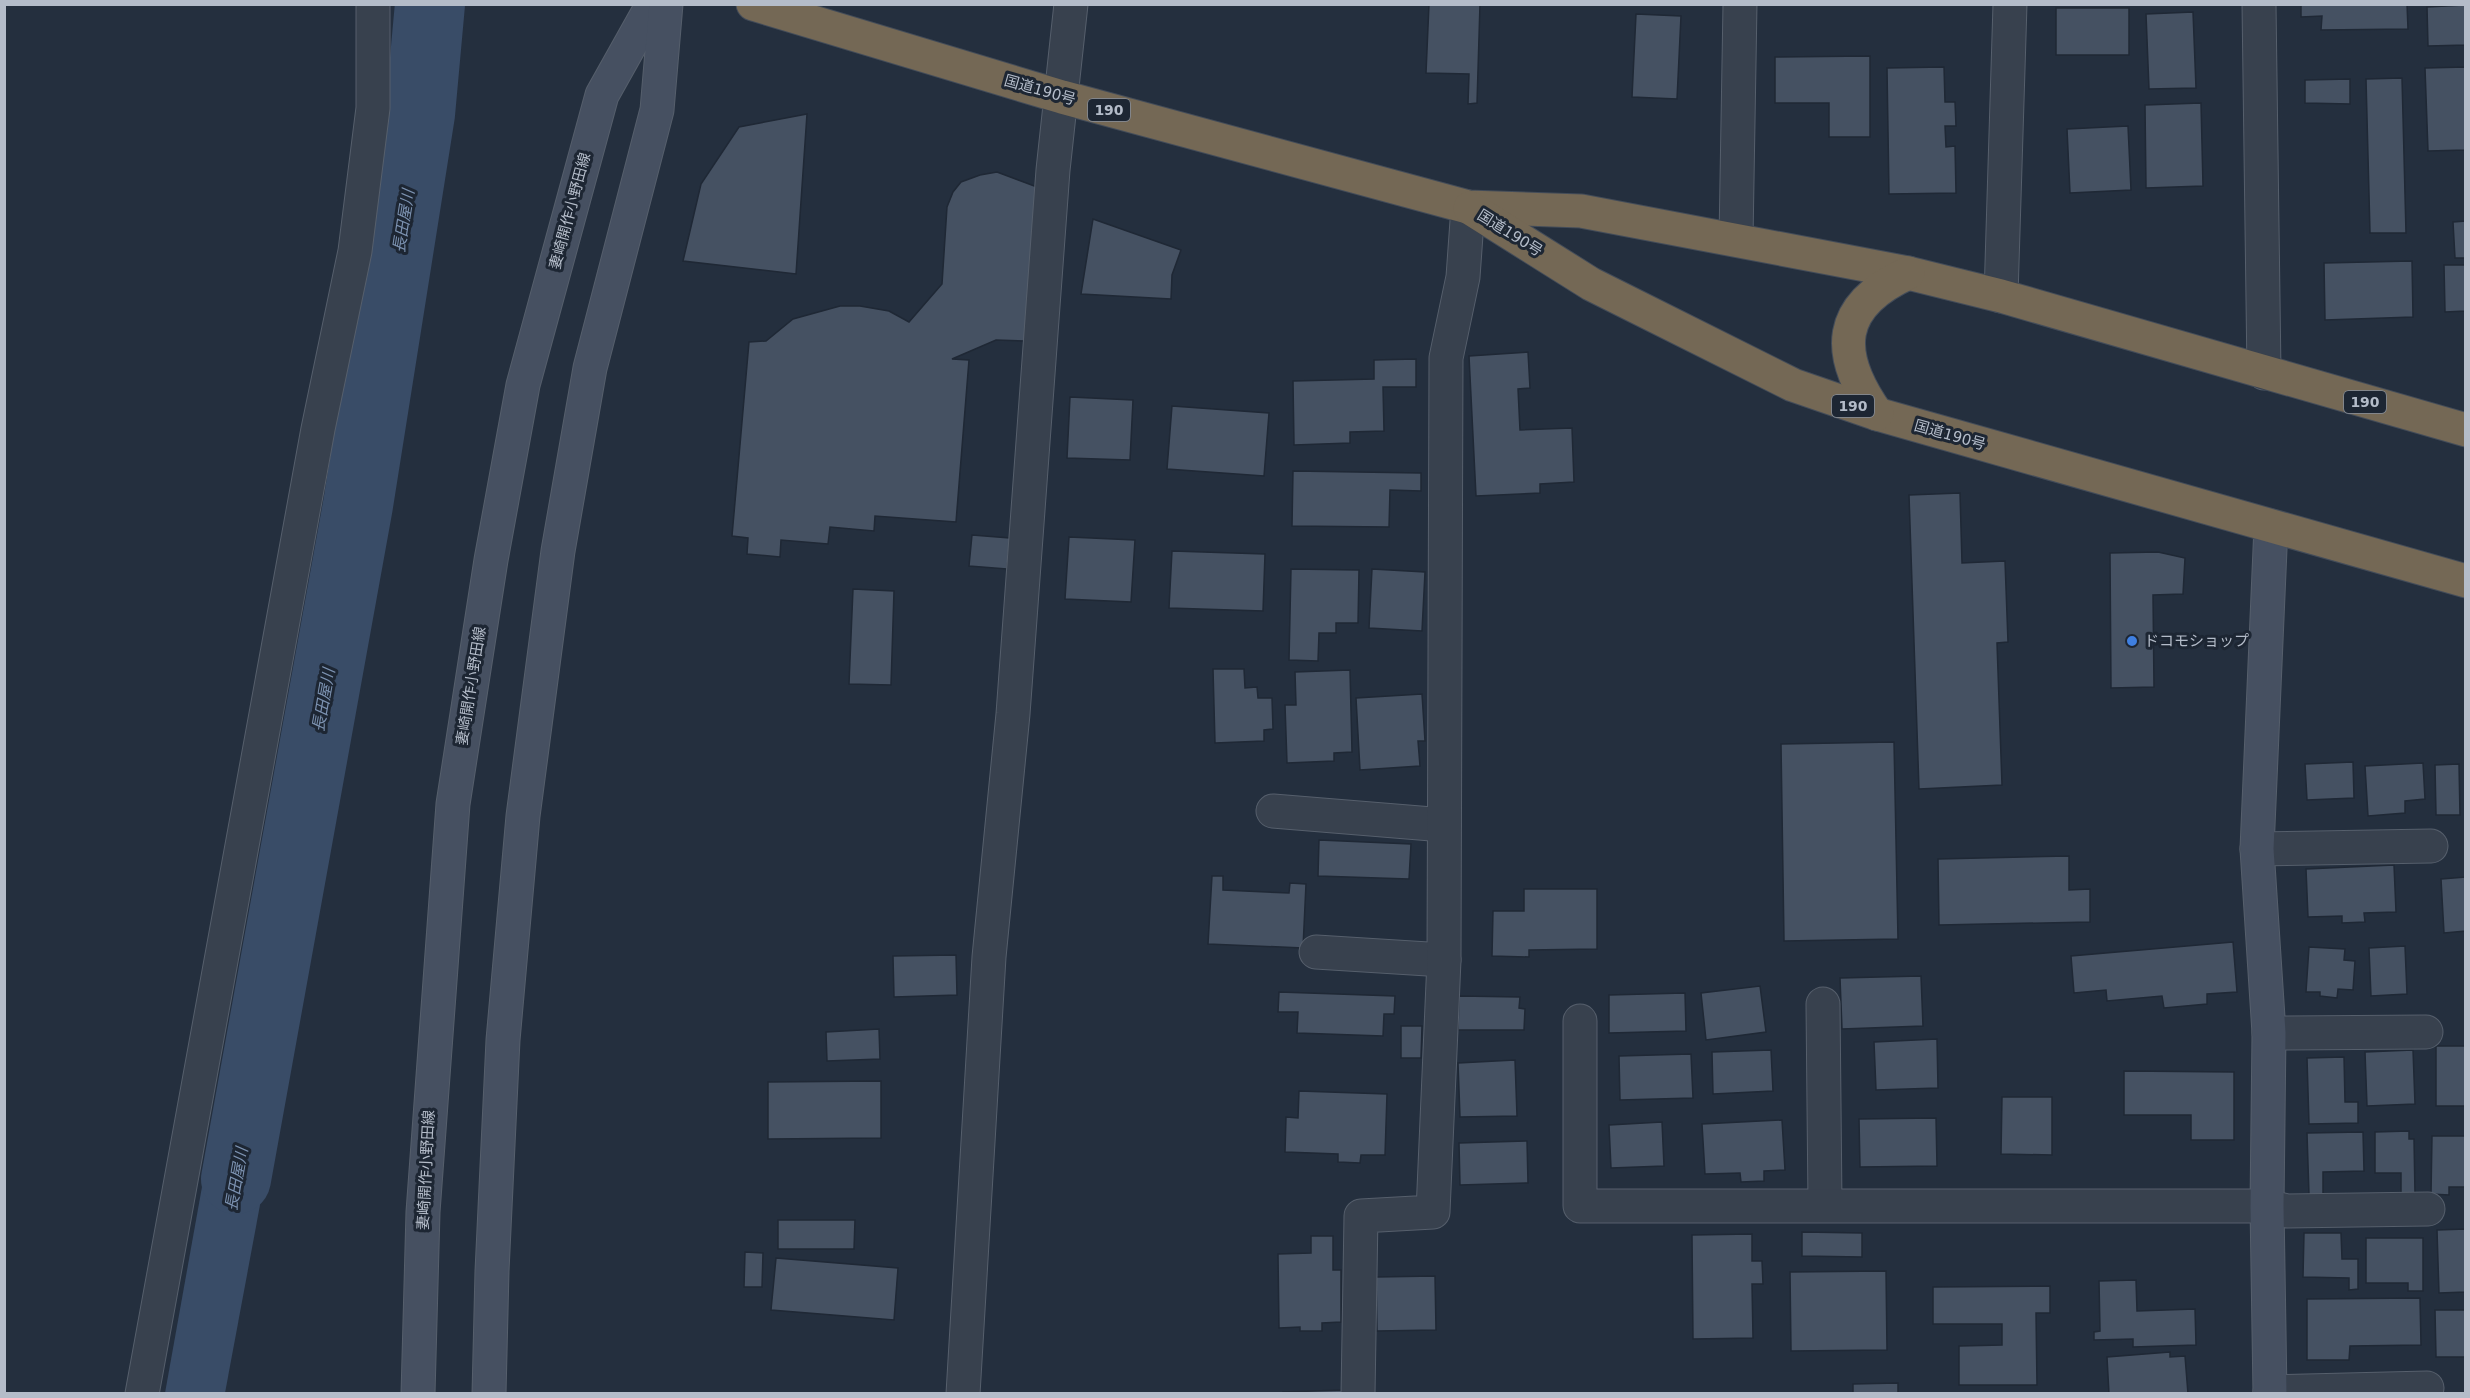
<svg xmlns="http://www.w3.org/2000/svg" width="2470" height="1398" font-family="'DejaVu Sans','Noto Sans JP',sans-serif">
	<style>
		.water { fill: #394c67 }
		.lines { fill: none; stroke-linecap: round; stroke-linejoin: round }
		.river { stroke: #394c67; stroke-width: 70 }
		.building { fill: #455162; stroke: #1f2835; stroke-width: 1.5 }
		.street-casing { stroke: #565f6c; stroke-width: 35 }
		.secondary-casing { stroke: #565f6c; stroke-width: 35 }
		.highway-casing { stroke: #434c59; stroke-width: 35 }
		.street { stroke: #38414e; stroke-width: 33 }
		.secondary { stroke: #465061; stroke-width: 33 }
		.highway { stroke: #746855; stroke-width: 33 }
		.shop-dot { fill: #3f7fe0; stroke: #1d2633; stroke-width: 2 }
		.labels { text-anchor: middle; stroke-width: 6; stroke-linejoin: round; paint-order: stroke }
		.shield { fill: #1d2633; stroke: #878f9c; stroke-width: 1.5 }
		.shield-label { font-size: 14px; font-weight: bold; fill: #b4bcc9 }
		.street-label { font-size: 15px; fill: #b4bcc9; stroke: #1d2633 }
		.poi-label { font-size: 15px; fill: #b4bcc9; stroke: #1d2633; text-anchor: start }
		.water-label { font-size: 16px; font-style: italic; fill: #7c92b1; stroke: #1d2633 }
	</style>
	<rect width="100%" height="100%" fill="#242f3e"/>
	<!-- water -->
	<polygon class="water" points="221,1081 282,1087 225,1393 165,1393"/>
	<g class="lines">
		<!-- river -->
		<polyline class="river" points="236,1179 358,505 420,114 430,4"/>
	</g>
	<!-- building -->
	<g class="building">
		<polygon points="1429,4 1480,4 1477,103 1468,104 1469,74 1426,73"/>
		<polygon points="2301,4 2407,4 2408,29 2321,30 2322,16 2301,17"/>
		<polygon points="2465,5 2466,45 2428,46 2427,7"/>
		<rect x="2056" y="8" width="73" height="47"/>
		<polygon points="2193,12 2196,88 2149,89 2146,14"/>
		<polygon points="1636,14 1681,16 1677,99 1632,97"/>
		<polygon points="1870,56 1870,137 1829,137 1829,103 1775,103 1775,57"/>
		<polygon points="1944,67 1945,102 1955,102 1956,126 1945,126 1946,147 1955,146 1956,193 1889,194 1887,68"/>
		<polygon points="2466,67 2466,150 2428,151 2425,68"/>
		<polygon points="2402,78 2406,233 2370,233 2366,79"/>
		<polygon points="2350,79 2350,104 2305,103 2305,80"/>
		<polygon points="2201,103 2203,186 2146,188 2145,105"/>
		<polygon points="807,114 796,274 683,261 701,184 739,127"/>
		<polygon points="2128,126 2131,190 2070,193 2067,129"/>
		<polygon points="997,172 1037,187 1025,341 996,340 952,359 969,360 956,522 875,516 874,531 830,527 828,544 781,540 780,557 747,554 748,538 732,536 749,342 766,341 793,319 840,306 860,306 889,311 909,322 942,284 947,207 953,192 961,182 980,175"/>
		<polygon points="1093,219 1181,250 1172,275 1171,299 1081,294"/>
		<polygon points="2466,221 2466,258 2455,258 2453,222"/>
		<polygon points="2412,261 2413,317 2325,320 2324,263"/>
		<polygon points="2444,265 2466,265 2466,311 2445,312"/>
		<polygon points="1528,352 1530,388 1518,389 1520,430 1572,428 1574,482 1540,484 1540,493 1476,496 1469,356"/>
		<polygon points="1416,359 1416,387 1383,387 1384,431 1350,432 1350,443 1294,445 1293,381 1374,379 1374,360"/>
		<polygon points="1070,397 1133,400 1130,460 1067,458"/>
		<polygon points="1172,406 1269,413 1264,476 1167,469"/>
		<polygon points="1293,471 1421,473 1421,491 1390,490 1389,527 1292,526"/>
		<polygon points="1960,493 1962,563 2005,561 2008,642 1997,643 2002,785 1919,789 1909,495"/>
		<polygon points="972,535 1010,538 1007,569 969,566"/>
		<polygon points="1069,537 1135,540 1131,602 1065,599"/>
		<polygon points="1172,551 1265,554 1263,611 1169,608"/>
		<polygon points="2158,552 2185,558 2183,594 2153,595 2154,687 2111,688 2110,553"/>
		<polygon points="1291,569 1359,570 1358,623 1336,623 1336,633 1319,633 1318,661 1289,660"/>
		<polygon points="1372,569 1425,572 1422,631 1369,628"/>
		<polygon points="853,589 894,591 891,685 849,684"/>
		<polygon points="1213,669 1244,669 1245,688 1257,687 1258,698 1272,698 1273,729 1264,730 1264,741 1215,743"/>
		<polygon points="1350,670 1352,752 1334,753 1334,761 1287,763 1285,705 1296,705 1295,672"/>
		<polygon points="1422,694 1425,741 1418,741 1420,766 1360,770 1356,698"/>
		<polygon points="1894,742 1898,939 1784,941 1781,744"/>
		<polygon points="2353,762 2354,798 2307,800 2305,764"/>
		<polygon points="2423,763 2425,799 2405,801 2405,813 2368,816 2365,766"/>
		<polygon points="2459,764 2460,815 2436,815 2435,765"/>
		<polygon points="1319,840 1411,844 1409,879 1318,876"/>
		<polygon points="2069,856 2069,890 2090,889 2090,922 1939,925 1938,859"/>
		<polygon points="2394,865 2396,912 2364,913 2365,922 2342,923 2342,916 2308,917 2306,869"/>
		<polygon points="1212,876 1223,876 1223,890 1289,893 1290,883 1306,884 1303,948 1208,944"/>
		<polygon points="2466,877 2466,931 2444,933 2441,879"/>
		<polygon points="1524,889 1597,889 1597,949 1529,950 1529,957 1492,956 1493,911 1524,911"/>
		<polygon points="2233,942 2237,992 2207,994 2207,1004 2164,1008 2162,996 2107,1001 2106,990 2074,993 2071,956"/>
		<polygon points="2405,946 2407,994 2371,996 2369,948"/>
		<polygon points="2309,947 2345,949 2344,960 2355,961 2353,990 2338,989 2337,998 2320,996 2320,992 2306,992"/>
		<polygon points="956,955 957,995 894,997 893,956"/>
		<polygon points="1921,976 1923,1026 1842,1029 1840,978"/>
		<polygon points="1760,986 1766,1032 1706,1040 1701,993"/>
		<polygon points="1279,992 1395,996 1394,1014 1384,1014 1383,1036 1297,1033 1298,1012 1278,1012"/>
		<polygon points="1685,993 1686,1031 1609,1033 1609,995"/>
		<polygon points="1459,996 1520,997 1519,1008 1525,1009 1524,1030 1458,1030"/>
		<polygon points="1401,1026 1422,1026 1421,1058 1401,1058"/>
		<polygon points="879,1029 880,1059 827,1061 826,1032"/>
		<polygon points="1937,1039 1938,1088 1876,1090 1874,1042"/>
		<polygon points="2436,1046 2465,1046 2466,1106 2436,1106"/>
		<polygon points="1771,1050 1773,1091 1713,1094 1712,1052"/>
		<polygon points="2413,1050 2415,1104 2367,1106 2365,1052"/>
		<polygon points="1691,1054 1693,1098 1620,1100 1619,1056"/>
		<polygon points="2344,1057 2345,1102 2358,1102 2358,1123 2309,1124 2307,1058"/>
		<polygon points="1515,1060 1517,1116 1460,1117 1458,1063"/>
		<polygon points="2124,1071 2234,1072 2234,1140 2191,1140 2191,1115 2124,1115"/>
		<polygon points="881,1081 881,1138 768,1139 768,1082"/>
		<polygon points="1299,1091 1387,1094 1385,1155 1361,1155 1360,1163 1338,1162 1338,1154 1285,1152 1286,1117 1298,1118"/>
		<polygon points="2002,1097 2052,1097 2052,1155 2001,1154"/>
		<polygon points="1936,1118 1937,1166 1860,1167 1859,1119"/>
		<polygon points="1782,1120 1785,1170 1764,1171 1764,1181 1741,1182 1740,1173 1705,1174 1702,1124"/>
		<polygon points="1662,1122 1664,1166 1611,1168 1609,1125"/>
		<polygon points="2409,1131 2409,1139 2414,1139 2415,1194 2401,1194 2401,1173 2375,1173 2375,1132"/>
		<polygon points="2363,1132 2364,1171 2323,1172 2323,1195 2309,1195 2307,1133"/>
		<polygon points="2432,1136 2466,1136 2466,1187 2449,1187 2449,1195 2431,1194"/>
		<polygon points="1527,1141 1528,1183 1460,1185 1459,1143"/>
		<polygon points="778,1220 855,1220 854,1249 778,1249"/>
		<polygon points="2466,1229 2466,1292 2439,1293 2437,1230"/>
		<polygon points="1802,1232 1862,1233 1862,1257 1802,1256"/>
		<polygon points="2304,1233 2341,1233 2342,1259 2358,1259 2358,1289 2349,1290 2349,1278 2303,1277"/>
		<polygon points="1752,1234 1752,1261 1762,1261 1763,1284 1752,1284 1753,1338 1693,1339 1692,1235"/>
		<polygon points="1311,1236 1333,1236 1333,1270 1341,1270 1341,1322 1322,1323 1322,1331 1300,1331 1300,1327 1279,1328 1278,1254 1311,1253"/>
		<polygon points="2366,1238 2423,1238 2423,1291 2408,1291 2408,1283 2366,1283"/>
		<polygon points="745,1252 763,1253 762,1287 744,1287"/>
		<polygon points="776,1258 898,1268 894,1320 771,1310"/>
		<polygon points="1886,1271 1887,1350 1791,1351 1790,1272"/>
		<polygon points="1435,1276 1436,1330 1377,1331 1376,1277"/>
		<polygon points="2136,1280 2137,1311 2195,1309 2196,1345 2133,1347 2133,1339 2094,1340 2094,1332 2100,1331 2099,1281"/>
		<polygon points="2050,1286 2050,1313 2036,1313 2037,1385 1959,1385 1959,1346 2002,1345 2002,1324 1933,1324 1933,1287"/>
		<polygon points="2420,1298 2421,1345 2350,1346 2349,1360 2307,1360 2307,1299"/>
		<polygon points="2435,1310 2466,1310 2466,1357 2436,1357"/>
		<polygon points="2170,1352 2170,1357 2185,1356 2188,1394 2109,1394 2107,1357"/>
		<polygon points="1898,1383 1898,1394 1853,1394 1853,1384"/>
		<polygon points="1344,1390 1344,1394 1283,1394 1283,1392"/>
	</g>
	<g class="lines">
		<defs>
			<g id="street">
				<polyline points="2259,4 2264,373"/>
				<polyline points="1736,239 1740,4"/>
				<polyline points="2001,296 2010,4"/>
				<polyline points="1273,811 1444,825"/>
				<polyline points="2257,849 2431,846"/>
				<polyline points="1316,952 1444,960"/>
				<polyline points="1823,1004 1825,1204"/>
				<polyline points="1580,1021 1580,1206 2267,1206 2287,1211 2428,1209"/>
				<polyline points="2269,1033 2426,1032"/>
				<polyline points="2270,1392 2427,1388"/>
				<polyline points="142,1394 318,429 355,251 373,108 373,4"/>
				<polyline points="963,1394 989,957 1013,714 1053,170 1071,4"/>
				<polyline points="1358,1394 1361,1216 1433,1212 1444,960 1446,358 1463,277 1468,207"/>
			</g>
			<g id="secondary">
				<polyline points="418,1394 423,1212 453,804 491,560 523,385 602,95 653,4"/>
				<polyline points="489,1394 492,1271 503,1040 523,816 558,551 590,368 657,110 666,4"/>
				<polyline points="2270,1394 2267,1206 2269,1033 2257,849 2271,526"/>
			</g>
			<g id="highway">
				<polyline points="753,4 1062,97 1468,207 1581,211 1908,273 2001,296 2466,430"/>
				<polyline points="1470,208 1591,284 1793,385 1877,414 2466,581"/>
				<path d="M1877 414C1834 353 1836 306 1908 273"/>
			</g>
		</defs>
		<!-- street casing -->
		<use href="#street" class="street-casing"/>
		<!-- secondary casing -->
		<use href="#secondary" class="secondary-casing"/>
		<!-- highway casing -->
		<use href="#highway" class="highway-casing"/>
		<!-- street -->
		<use href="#street" class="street"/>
		<!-- secondary -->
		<use href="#secondary" class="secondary"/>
		<!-- highway -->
		<use href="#highway" class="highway"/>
	</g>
	<!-- markers -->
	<circle class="shop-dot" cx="2132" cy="641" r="6"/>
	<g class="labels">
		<!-- shield labels -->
		<g class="shield">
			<rect x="1088" y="99" width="42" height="22" rx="4.5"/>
			<rect x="2344" y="391" width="42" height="22" rx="4.5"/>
			<rect x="1832" y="395" width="42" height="22" rx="4.5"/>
		</g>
		<g class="shield-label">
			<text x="1109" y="115">190</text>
			<text x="2365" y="407">190</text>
			<text x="1853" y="411">190</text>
		</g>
		<!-- street labels -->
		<g class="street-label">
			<text transform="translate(1040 90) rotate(16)" y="5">国道190号</text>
			<text transform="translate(570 211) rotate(-75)" y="5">妻崎開作小野田線</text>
			<text transform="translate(1510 233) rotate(32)" y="5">国道190号</text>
			<text transform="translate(1950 435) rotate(16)" y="5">国道190号</text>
			<text transform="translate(471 686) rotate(-81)" y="5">妻崎開作小野田線</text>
			<text transform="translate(426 1170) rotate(-87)" y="5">妻崎開作小野田線</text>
		</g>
		<!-- poi labels -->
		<g class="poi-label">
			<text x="2144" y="646">ドコモショップ</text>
		</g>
		<!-- water labels -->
		<g class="water-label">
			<text transform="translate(403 221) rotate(-81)" y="6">長田屋川</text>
			<text transform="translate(323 700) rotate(-80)" y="6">長田屋川</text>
			<text transform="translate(236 1179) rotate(-80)" y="6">長田屋川</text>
		</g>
	</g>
	<!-- border -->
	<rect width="2470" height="1398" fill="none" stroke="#b4bcc9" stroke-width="12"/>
</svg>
